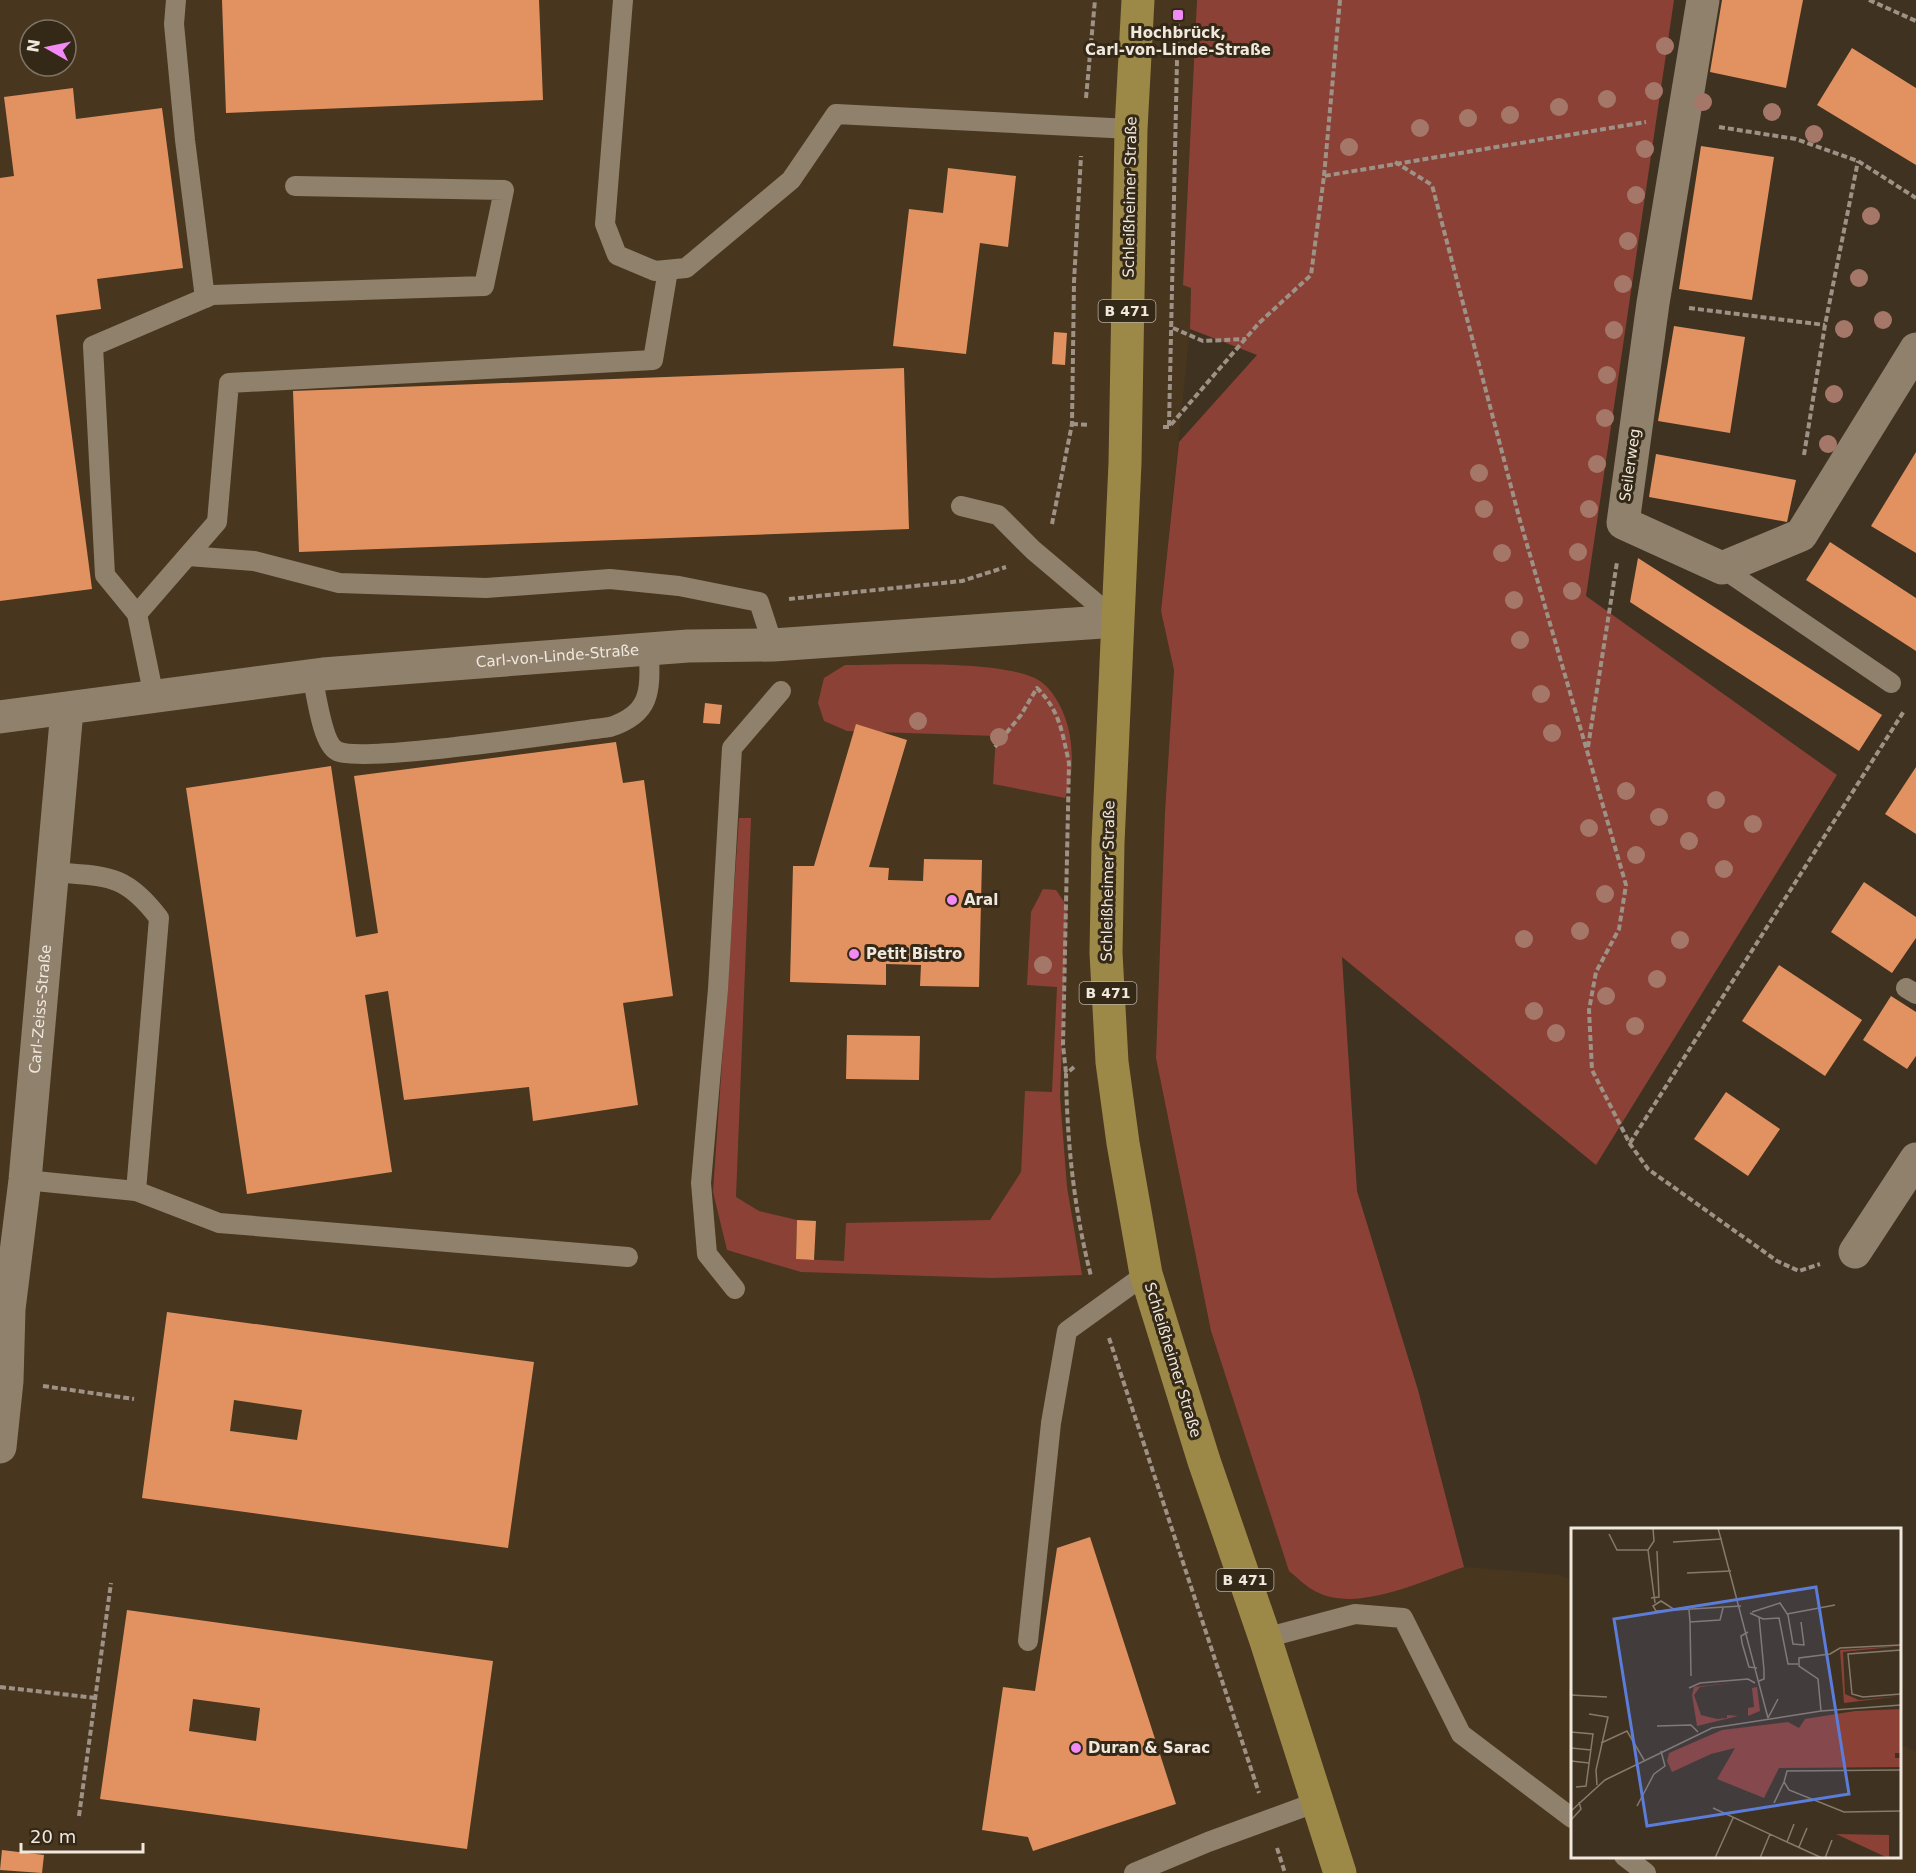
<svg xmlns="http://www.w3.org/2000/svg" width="1916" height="1873" font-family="'DejaVu Sans',sans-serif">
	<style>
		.built { fill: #48361f; fill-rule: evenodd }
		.green { fill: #8c4136 }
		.building { fill: #e29261; fill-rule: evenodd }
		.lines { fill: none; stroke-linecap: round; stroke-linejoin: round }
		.path { stroke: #9d9285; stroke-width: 4; stroke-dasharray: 6 3; stroke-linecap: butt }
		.service { stroke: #90816d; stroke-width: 20 }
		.minor { stroke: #90816d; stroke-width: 33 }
		.primary { stroke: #9c8847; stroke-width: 33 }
		.tree { fill: #a57768 }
		.poi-dot { fill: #f18af5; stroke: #342817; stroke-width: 2 }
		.labels { text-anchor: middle; stroke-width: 6; stroke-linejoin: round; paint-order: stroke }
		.shield { fill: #342817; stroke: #b8aea2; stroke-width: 1.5 }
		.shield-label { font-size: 14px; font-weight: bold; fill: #f0e7dd }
		.poi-label { font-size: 15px; font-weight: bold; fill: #f0e7dd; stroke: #342817; text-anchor: start }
		.street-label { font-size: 15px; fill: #f0e7dd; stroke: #342817 }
		.inset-road { fill: none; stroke: #867a6c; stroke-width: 1.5 }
		.view { fill: #5c7cda; fill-opacity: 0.15; stroke: #5c7cda; stroke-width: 3 }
		.inset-edge { fill: none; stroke: #f0e7dd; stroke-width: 3 }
	</style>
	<rect width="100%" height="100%" fill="#3f3221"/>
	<!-- built -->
	<path class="built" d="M0 0H1197L1183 285 1191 288 1190 329 1161 611 1174 670 1165 812 1156 1058 1211 1331 1289 1570 1306 1586 1364 1599 1464 1567 1560 1575 1572 1581V1856H1900V1744L1916 1752V1873H0ZM30 30H66V66H30Z"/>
	<!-- green -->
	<g class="green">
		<path d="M1197 0H1674L1586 596 1837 775 1596 1165 1342 957 1357 1191 1418 1390 1464 1567C1424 1580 1360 1612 1319 1593 1307 1588 1299 1579 1289 1571L1211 1331 1156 1058 1165 812 1174 670 1161 611 1179 442 1257 355 1190 329 1191 288 1183 285Z"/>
		<path d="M845 665C889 665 1006 659 1040 681 1056 692 1067 717 1070 736 1073 758 1073 777 1065 798L993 784 996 736 847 731 824 721 818 703 824 678Z"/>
		<polygon points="739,818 751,818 736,1197 759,1211 797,1220 796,1259 844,1261 846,1223 990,1220 1021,1172 1025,1091 1052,1092 1057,987 1027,985 1031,912 1043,889 1056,890 1067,906 1060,1097 1067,1187 1082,1275 992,1278 801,1272 727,1250 713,1192"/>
	</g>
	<!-- building -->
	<g class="building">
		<polygon points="222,0 539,0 543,100 226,113"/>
		<polygon points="1722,0 1803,0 1786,88 1710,72"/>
		<polygon points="1852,48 1916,88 1916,165 1817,105"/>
		<polygon points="73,88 76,119 162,108 183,268 97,279 101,309 56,315 92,589 0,601 0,178 14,176 4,97"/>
		<polygon points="1701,146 1774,157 1752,300 1679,289"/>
		<polygon points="948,168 1016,176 1008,247 980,243 966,354 893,346 909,209 943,213"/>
		<polygon points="1674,326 1745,337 1730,433 1658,421"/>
		<polygon points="1054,332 1067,333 1065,365 1052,364"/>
		<polygon points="904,368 909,529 299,552 293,391"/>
		<polygon points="1916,452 1916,553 1871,526"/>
		<polygon points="1656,454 1796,480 1787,522 1649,497"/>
		<polygon points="1830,542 1916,598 1916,651 1806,580"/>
		<polygon points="1638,558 1882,715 1859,751 1630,602"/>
		<polygon points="705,703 722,705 720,724 703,723"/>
		<polygon points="856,724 907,740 869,867 889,868 888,880 923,881 924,859 982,860 979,987 920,986 921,965 886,964 886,985 790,982 793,866 814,866"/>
		<polygon points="616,742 623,783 644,780 673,996 623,1003 638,1105 533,1121 529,1087 404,1100 388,991 365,995 392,1172 247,1194 186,788 331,766 356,937 378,933 354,776"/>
		<polygon points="1916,767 1916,834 1885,814"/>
		<polygon points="1864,882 1916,917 1916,938 1892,973 1831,932"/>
		<polygon points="1779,965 1862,1020 1825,1076 1742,1021"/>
		<polygon points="1891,996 1916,1012 1916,1056 1907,1069 1863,1040"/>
		<polygon points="847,1035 920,1036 919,1080 846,1079"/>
		<polygon points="1726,1092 1780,1129 1748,1176 1694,1139"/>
		<polygon points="797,1220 816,1221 814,1260 796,1259"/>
		<path d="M167 1312 534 1362 508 1548 142 1498ZM234 1400 302 1410 297 1440 230 1431Z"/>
		<polygon points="1090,1537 1176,1804 1033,1851 1028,1837 982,1830 1003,1687 1035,1691 1057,1548"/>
		<path d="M127 1610 493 1661 467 1849 100 1799ZM193 1699 260 1708 256 1741 189 1731Z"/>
		<polygon points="2,1850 44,1855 42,1873 0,1870"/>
	</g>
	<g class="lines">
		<!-- path -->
		<g class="path">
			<polyline points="1869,0 1916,21"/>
			<polyline points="1086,98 1095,0"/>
			<polyline points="1719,127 1796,139 1858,161 1916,198"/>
			<polyline points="1395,162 1432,185 1519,517 1626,885 1619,929 1596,972 1589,1010 1592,1070 1630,1144 1648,1169 1777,1261 1799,1271 1820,1264"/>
			<polyline points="1324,176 1340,0"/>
			<polyline points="1689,308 1825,325"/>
			<polyline points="1173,328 1203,341 1246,339"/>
			<polyline points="1072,424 1090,425"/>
			<polyline points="1169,426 1178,15"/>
			<polyline points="1163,427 1169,427 1259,323 1311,275 1324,176 1646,122"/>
			<polyline points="1804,455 1825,325 1858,161"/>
			<polyline points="1052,524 1072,424 1074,282 1081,156"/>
			<polyline points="789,599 962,581 1006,567"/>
			<path d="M995 747 1021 715 1037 688C1060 711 1062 732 1069 763L1063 1045 1066 1073"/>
			<polyline points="1588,747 1617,562"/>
			<path d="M1074 1067 1066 1074C1067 1142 1074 1210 1091 1276"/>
			<polyline points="1630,1143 1904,711"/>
			<polyline points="1109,1338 1259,1793"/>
			<polyline points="43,1386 134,1399"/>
			<polyline points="0,1687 96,1698"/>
			<polyline points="79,1816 111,1583"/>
			<polyline points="1277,1848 1285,1873"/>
		</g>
		<!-- service -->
		<g class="service">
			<polyline points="176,0 174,24 185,140 205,298"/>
			<polyline points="623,0 605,224 617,255 655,271 686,268 791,180 836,114 1131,129"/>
			<polyline points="961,506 998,515 1033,550 1117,621"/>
			<polyline points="188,556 254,561 339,583 486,588 610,579 679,586 759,602 773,645"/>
			<polyline points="1722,568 1891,683"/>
			<polyline points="137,614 105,575 93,346 212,295 484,286 504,190 295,186"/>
			<path d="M312 675C316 692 322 744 337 751 363 764 568 732 610 727 653 713 650 689 649 649"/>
			<polyline points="154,697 137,614 217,522 229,383 653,360 668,270"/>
			<polyline points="1906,988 1916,994"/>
			<path d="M25 1180 136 1191 159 918C124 872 106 877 52 872"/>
			<polyline points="136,1191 219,1223 628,1257"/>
			<polyline points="735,1289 707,1254 701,1183 718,989 732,748 781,691"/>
			<polyline points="1265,1638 1355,1614 1403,1618 1461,1734 1572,1818"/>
			<polyline points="1028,1641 1051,1423 1067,1331 1146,1274"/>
			<polyline points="1624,1856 1646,1873"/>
			<polyline points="1134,1873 1208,1842 1317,1802"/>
		</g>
		<!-- minor -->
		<g class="minor">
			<polyline points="1703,0 1653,303 1623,523 1722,568 1801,535 1916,349"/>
			<path id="s1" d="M0 717 323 674 688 646 773 645 1117 621"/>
			<polyline points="1855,1252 1916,1159"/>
			<path id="s2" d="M0 1447 7 1381 9 1309 25 1180 67 710"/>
		</g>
		<!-- primary -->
		<polyline class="primary" points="1138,0 1131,129 1125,463 1108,843 1106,953 1112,1062 1123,1143 1146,1274 1204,1461 1265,1638 1340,1873"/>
	</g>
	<!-- trees -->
	<g class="tree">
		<circle cx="1665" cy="46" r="9"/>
		<circle cx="1654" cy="91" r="9"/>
		<circle cx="1607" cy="99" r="9"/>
		<circle cx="1703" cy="102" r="9"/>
		<circle cx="1559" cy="107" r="9"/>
		<circle cx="1772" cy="112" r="9"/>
		<circle cx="1510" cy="115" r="9"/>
		<circle cx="1468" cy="118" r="9"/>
		<circle cx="1420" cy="128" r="9"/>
		<circle cx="1814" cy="134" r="9"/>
		<circle cx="1349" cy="147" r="9"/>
		<circle cx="1645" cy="149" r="9"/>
		<circle cx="1636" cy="195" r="9"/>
		<circle cx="1871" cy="216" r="9"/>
		<circle cx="1628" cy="241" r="9"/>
		<circle cx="1859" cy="278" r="9"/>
		<circle cx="1623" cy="284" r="9"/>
		<circle cx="1883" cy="320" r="9"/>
		<circle cx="1844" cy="329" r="9"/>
		<circle cx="1614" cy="330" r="9"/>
		<circle cx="1607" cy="375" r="9"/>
		<circle cx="1834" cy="394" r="9"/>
		<circle cx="1605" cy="418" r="9"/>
		<circle cx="1828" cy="444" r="9"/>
		<circle cx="1597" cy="464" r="9"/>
		<circle cx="1479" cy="473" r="9"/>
		<circle cx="1484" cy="509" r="9"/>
		<circle cx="1589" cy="509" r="9"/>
		<circle cx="1578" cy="552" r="9"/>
		<circle cx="1502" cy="553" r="9"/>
		<circle cx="1572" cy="591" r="9"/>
		<circle cx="1514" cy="600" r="9"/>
		<circle cx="1520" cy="640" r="9"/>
		<circle cx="1541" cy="694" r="9"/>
		<circle cx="918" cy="721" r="9"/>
		<circle cx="1552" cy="733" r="9"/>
		<circle cx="999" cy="737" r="9"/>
		<circle cx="1626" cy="791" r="9"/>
		<circle cx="1716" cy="800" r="9"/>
		<circle cx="1659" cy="817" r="9"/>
		<circle cx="1753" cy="824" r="9"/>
		<circle cx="1589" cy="828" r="9"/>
		<circle cx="1689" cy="841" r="9"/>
		<circle cx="1636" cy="855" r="9"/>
		<circle cx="1724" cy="869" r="9"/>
		<circle cx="1605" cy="894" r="9"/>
		<circle cx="1580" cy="931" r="9"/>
		<circle cx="1524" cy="939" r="9"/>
		<circle cx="1680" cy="940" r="9"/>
		<circle cx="1043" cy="965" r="9"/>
		<circle cx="1657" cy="979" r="9"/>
		<circle cx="1606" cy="996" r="9"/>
		<circle cx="1534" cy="1011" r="9"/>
		<circle cx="1635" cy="1026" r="9"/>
		<circle cx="1556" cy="1033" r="9"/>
	</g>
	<!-- markers -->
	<g class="poi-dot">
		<rect x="1172" y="9" width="12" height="12" rx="3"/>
		<circle cx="952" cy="900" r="6"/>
		<circle cx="854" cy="954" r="6"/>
		<circle cx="1076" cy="1748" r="6"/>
	</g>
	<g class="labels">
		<!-- shield labels -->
		<g class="shield">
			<rect x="1098.5" y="300" width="57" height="22" rx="4.5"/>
			<rect x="1079.5" y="982" width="57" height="22" rx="4.5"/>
			<rect x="1216.5" y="1569" width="57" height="22" rx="4.5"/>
		</g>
		<g class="shield-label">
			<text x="1127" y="316">B 471</text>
			<text x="1108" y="998">B 471</text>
			<text x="1245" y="1585">B 471</text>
		</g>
		<!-- poi labels -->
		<g class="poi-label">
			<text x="1178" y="38" text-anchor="middle">Hochbrück,<tspan x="1178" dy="17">Carl-von-Linde-Straße</tspan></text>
			<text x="964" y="905">Aral</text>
			<text x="866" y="959">Petit Bistro</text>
			<text x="1088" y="1753">Duran &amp; Sarac</text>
		</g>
		<!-- street labels -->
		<g class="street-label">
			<text transform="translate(1130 197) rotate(-89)" y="5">Schleißheimer Straße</text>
			<text transform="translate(1630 465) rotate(-82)" y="5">Seilerweg</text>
			<text dy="5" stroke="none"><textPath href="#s1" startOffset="561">Carl-von-Linde-Straße</textPath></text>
			<text transform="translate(1108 881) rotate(-89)" y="5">Schleißheimer Straße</text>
			<text dy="5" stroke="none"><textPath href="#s2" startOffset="440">Carl-Zeiss-Straße</textPath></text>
			<text transform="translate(1173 1360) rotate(73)" y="5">Schleißheimer Straße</text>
		</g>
	</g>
	<!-- overview -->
	<g transform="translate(1571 1528)">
		<rect width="330" height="330" fill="#3f3221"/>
		<path d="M330 118 272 124 274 166 288 172 330 168 273 175 269 122ZM169 154 129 159 123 167 130 187 146 191 156 190V187L167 188 126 198 121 167 123 159ZM186 159 189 183 177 188V180L183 179 181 160ZM330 181V225H324V230H330V239L208 240 193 270 146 251 164 220 140 226 101 244 96 233 98 225 151 202 217 194 228 200 234 191 284 183ZM265 306 318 307V330H317Z" fill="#8c4136"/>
		<path class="inset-road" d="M82 0 83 13 77 22 84 75M147 0 197 190M38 6 46 22H77M102 14 151 11M116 45 160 43M80 70 88 69 86 23M104 82 85 83 82 78 90 73 104 82 170 78M118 82 119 94 149 92 152 80M181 84 209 75 217 87 222 116 233 117 230 94M179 85 192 91 208 90 217 136H227M216 86 264 77M188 89 193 142V151L188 153M119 94 120 148M177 104 170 108 171 115 178 139 186 140M330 122 277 126 281 166 292 169 330 166M118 160 129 155 177 151 184 155M0 167 36 169M250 183 247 151 228 138V130L259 126 269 120 330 117M18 186 37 189 25 242 26 257M197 190 207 171M86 198 120 197 127 204M0 204 22 206 15 258 5 259M30 215 56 203 73 232M0 220 20 222M0 233 18 235M330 242 216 243 213 254 218 262 273 284 330 283M203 275 213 254M66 278 83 246 94 238 90 223M142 280 251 330M0 283 34 252 141 200 250 183 330 177M0 292 10 281 8 274M216 314 223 296M228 319 236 300M144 330 162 290M189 330 199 306M254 330 261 312"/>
		<path class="view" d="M245 59 278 266 76 298 43 91Z"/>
		<rect width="330" height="330" class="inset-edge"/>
	</g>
	<!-- north arrow -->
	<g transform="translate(48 48) rotate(279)"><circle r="28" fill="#342817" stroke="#7f7466" stroke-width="1.5"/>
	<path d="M0-4.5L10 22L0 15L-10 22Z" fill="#f18af5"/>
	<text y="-9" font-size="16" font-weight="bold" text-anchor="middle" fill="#f0e7dd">N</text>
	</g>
	<!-- scale -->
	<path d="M21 1843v9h122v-9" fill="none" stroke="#f0e7dd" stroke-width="3"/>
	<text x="30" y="1843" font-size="18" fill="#f0e7dd" stroke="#342817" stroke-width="4.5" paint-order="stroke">20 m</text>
</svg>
